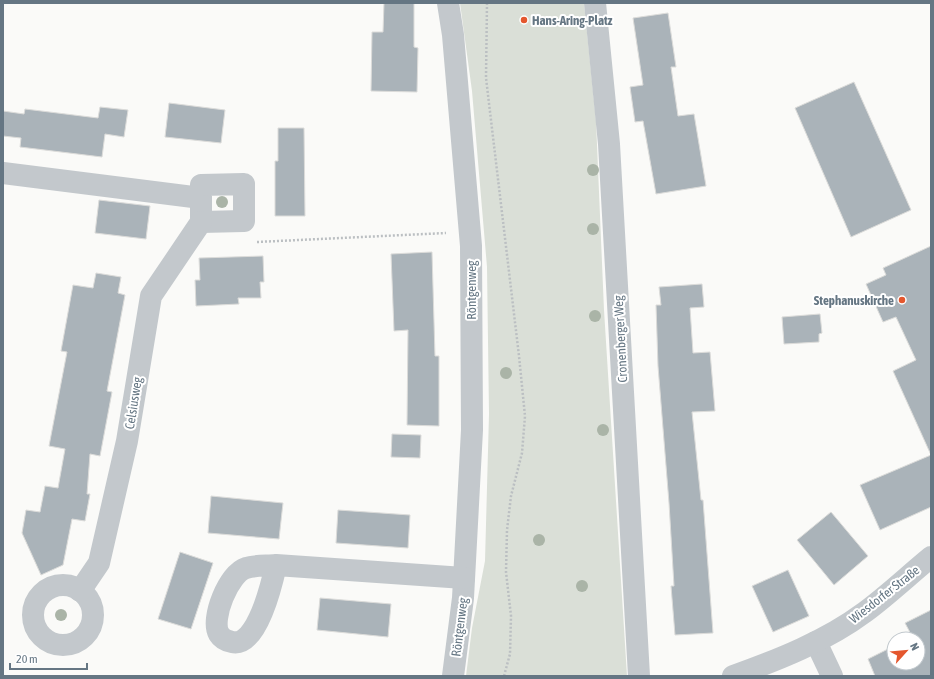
<svg xmlns="http://www.w3.org/2000/svg" width="934" height="679" font-family="'Asap Condensed',sans-serif">
	<style>
		.green { fill: #dadfd7 }
		.building { fill: #aab3b9; stroke: #dcdcda }
		.lines { fill: none; stroke-linecap: round; stroke-linejoin: round }
		.path { stroke: #bbbfc2; stroke-width: 2.5; stroke-dasharray: 2 2; stroke-linecap: butt }
		.minor { stroke: #c3c8cc; stroke-width: 22 }
		.tree { fill: #aab4a7 }
		.poi-dot { fill: #e4572e; stroke: #fff; stroke-width: 1.5 }
		.labels { text-anchor: middle; stroke-width: 4; stroke-linejoin: round; paint-order: stroke }
		.poi-label { font-size: 13px; font-weight: bold; fill: #657683; stroke: #fff; text-anchor: start }
		.street-label { font-size: 13px; fill: #657683; stroke: #fff }
	</style>
	<rect width="100%" height="100%" fill="#fafaf8"/>
	<!-- green -->
	<polygon class="green" points="460,3 584,3 596,121 604,310 627,676 466,676 472,628 485,561 489,414 487,267 472,91"/>
	<!-- building -->
	<g class="building">
		<polygon points="384,3 414,3 414,47 418,48 417,92 371,91 372,32 383,32"/>
		<polygon points="668,13 676,67 671,67 678,116 694,114 706,186 656,194 643,121 635,122 630,87 643,85 633,18"/>
		<polygon points="854,82 911,210 851,237 795,108"/>
		<polygon points="169,103 225,110 221,143 165,137"/>
		<polygon points="100,107 128,110 124,137 105,134 102,157 20,147 21,138 3,136 3,111 24,114 25,109 98,118"/>
		<polygon points="278,128 304,128 305,216 275,216 275,161 278,161"/>
		<polygon points="99,200 150,206 146,239 95,233"/>
		<polygon points="931,246 931,507 880,530 860,485 931,455 893,371 916,360 896,317 883,322 866,284 886,275 883,268"/>
		<polygon points="432,252 435,356 439,356 439,426 407,425 408,330 394,331 391,254"/>
		<polygon points="263,256 264,282 260,282 261,298 238,298 239,304 196,306 195,280 200,280 199,258"/>
		<polygon points="96,273 121,277 118,293 125,295 107,391 112,392 100,456 90,454 87,494 90,494 85,521 72,519 63,565 41,575 22,533 26,510 40,512 45,486 58,488 65,449 49,446 67,352 61,351 73,285 93,288"/>
		<polygon points="702,284 704,307 690,308 693,353 710,352 715,411 692,412 701,500 703,500 713,633 675,635 671,586 674,586 669,503 658,366 656,305 661,305 659,287"/>
		<polygon points="820,314 822,333 819,334 819,342 784,344 782,317"/>
		<polygon points="392,434 421,435 420,458 391,457"/>
		<polygon points="211,496 283,503 279,539 208,533"/>
		<polygon points="338,510 410,515 408,548 336,543"/>
		<polygon points="831,512 868,556 834,585 797,540"/>
		<polygon points="180,552 213,563 191,629 158,619"/>
		<polygon points="788,570 809,616 773,632 752,586"/>
		<polygon points="320,598 391,604 388,637 317,630"/>
		<polygon points="931,610 931,676 875,676 868,659 894,646 894,663 918,663 918,639 910,639 913,638 905,623"/>
	</g>
	<g class="lines">
		<!-- path -->
		<g class="path">
			<polyline points="487,3 486,78 519,356 525,416 522,453 511,496 507,530 506,572 511,616 510,654 504,676"/>
			<polyline points="257,242 446,233"/>
		</g>
		<!-- minor -->
		<g class="minor">
			<polyline points="448,3 453,35 471,246 472,430 463,598 453,676"/>
			<polyline points="595,3 609,144 639,676"/>
			<polyline points="3,173 201,198"/>
			<polygon points="244,184 244,221 201,222 201,185"/>
			<path d="M276 565C272 583 257 648 232 642 227 641 222 639 219 634 210 619 229 573 246 568 255 565 267 566 276 565L464 578"/>
			<circle cx="63" cy="615" r="30"/>
			<polyline points="80,591 99,563 127,441 151,296 201,222"/>
			<polyline points="816,642 832,676"/>
			<path d="M733 676C778 660 826 641 865 612 888 595 909 575 931 557"/>
		</g>
	</g>
	<!-- trees -->
	<g class="tree">
		<circle cx="593" cy="170" r="6"/>
		<circle cx="222" cy="202" r="6"/>
		<circle cx="593" cy="229" r="6"/>
		<circle cx="595" cy="316" r="6"/>
		<circle cx="506" cy="373" r="6"/>
		<circle cx="603" cy="430" r="6"/>
		<circle cx="539" cy="540" r="6"/>
		<circle cx="582" cy="586" r="6"/>
		<circle cx="61" cy="615" r="6"/>
	</g>
	<!-- markers -->
	<g class="poi-dot">
		<circle cx="524" cy="20" r="4"/>
		<circle cx="902" cy="300" r="4"/>
	</g>
	<g class="labels">
		<!-- poi labels -->
		<g class="poi-label">
			<text x="532" y="25">Hans-Aring-Platz</text>
			<text x="894" y="305" text-anchor="end">Stephanuskirche</text>
		</g>
		<!-- street labels -->
		<g class="street-label">
			<text transform="translate(471 290) rotate(-90)" y="5">Röntgenweg</text>
			<text transform="translate(620 339) rotate(-93)" y="5">Cronenberger Weg</text>
			<text transform="translate(133 403) rotate(-81)" y="5">Celsiusweg</text>
			<text transform="translate(884 594) rotate(-38)" y="5">Wiesdorfer Straße</text>
			<text transform="translate(459 627) rotate(-83)" y="5">Röntgenweg</text>
		</g>
	</g>
	<!-- border -->
	<rect width="934" height="679" fill="none" stroke="#657683" stroke-width="8"/>
	<!-- north arrow -->
	<g transform="translate(906 651) rotate(63)"><circle r="19" fill="#ffffff" stroke="#c1c8cd"/>
	<path d="M0-3L7 15L0 10L-7 15Z" fill="#e4572e"/>
	<text y="-6" font-size="11" font-weight="bold" text-anchor="middle" fill="#657683">N</text>
	</g>
	<!-- scale -->
	<path d="M10 663v6h77v-6" fill="none" stroke="#657683" stroke-width="2"/>
	<text x="16" y="663" font-size="12" fill="#657683" stroke="#ffffff" stroke-width="3" paint-order="stroke">20 m</text>
</svg>
